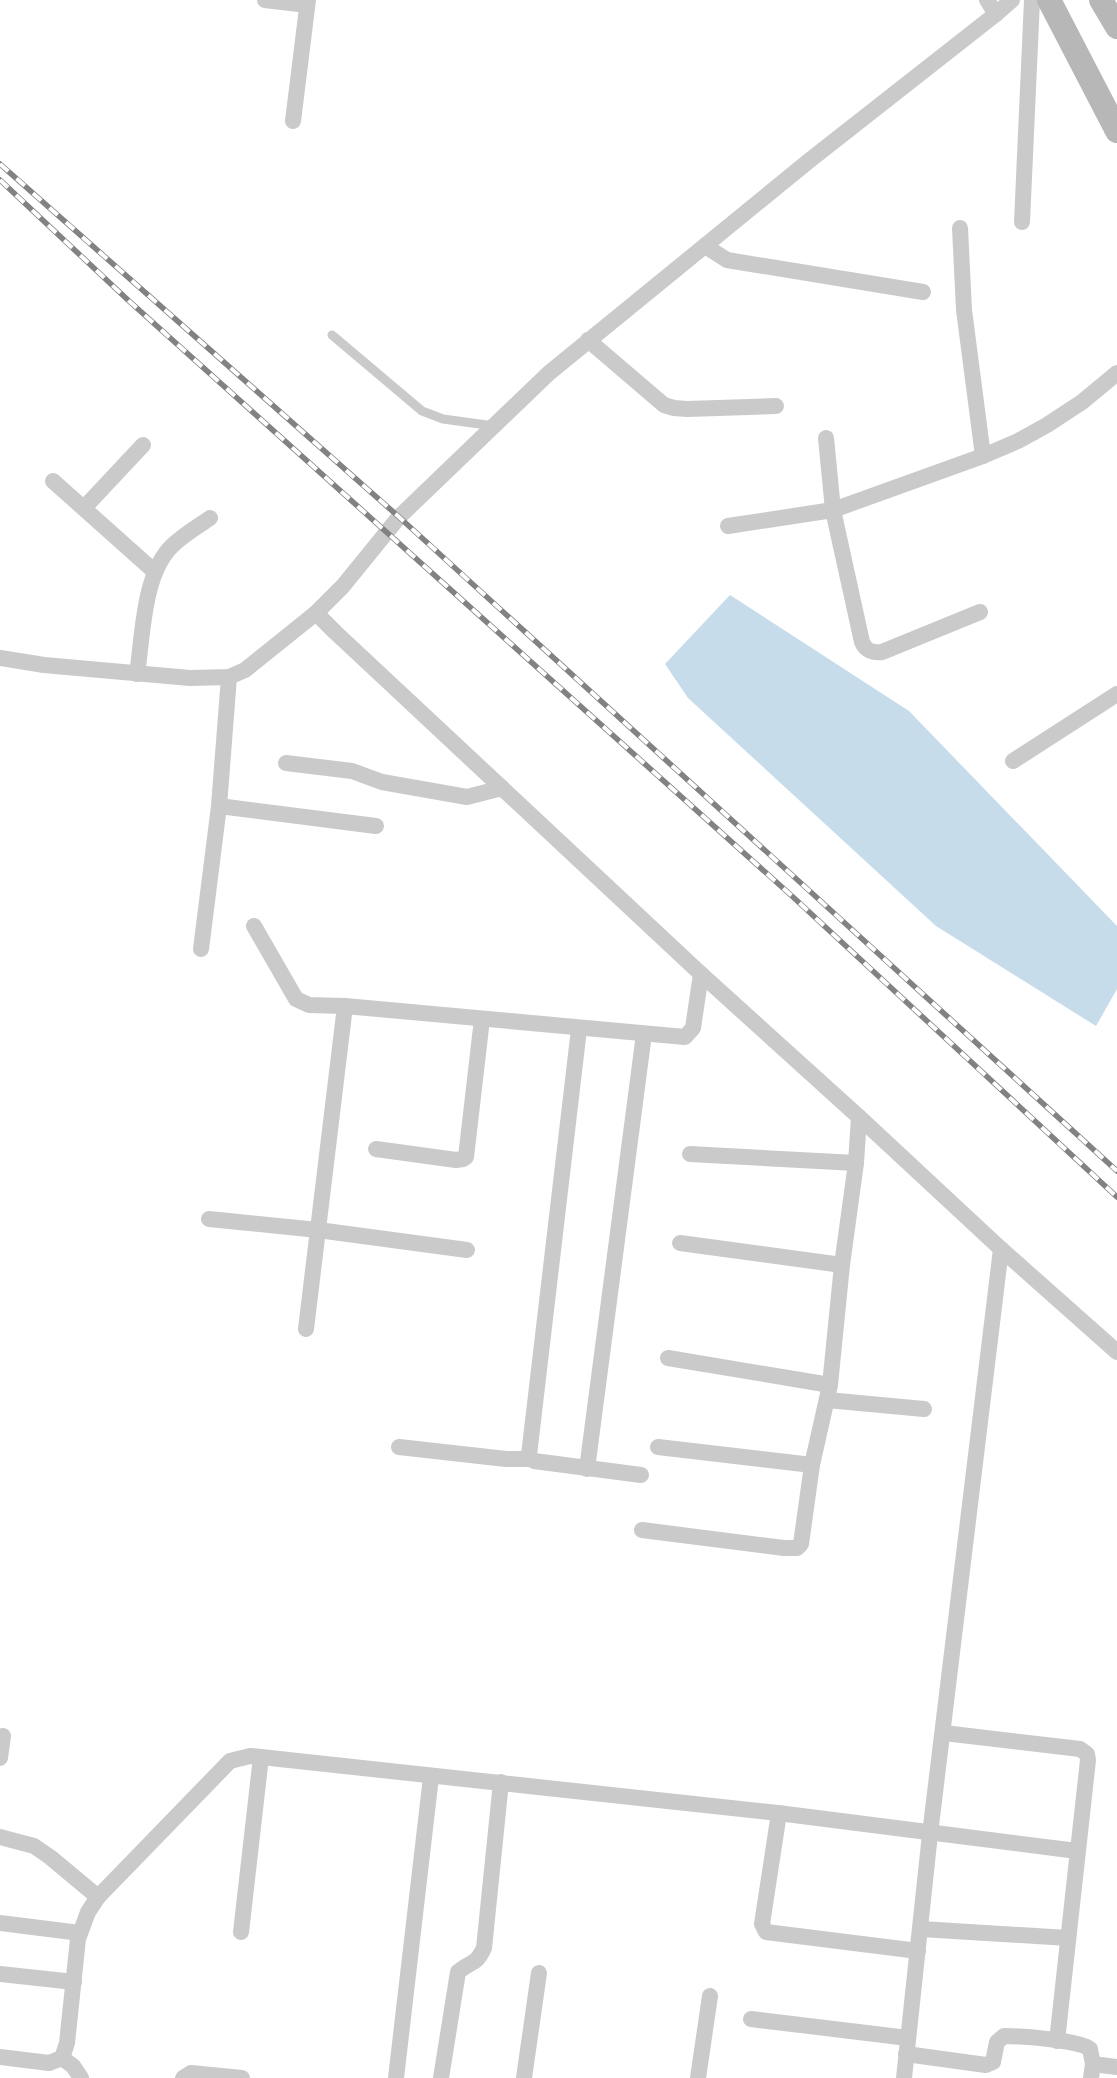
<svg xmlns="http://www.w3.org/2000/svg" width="1117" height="2078" font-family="'Fira Sans',sans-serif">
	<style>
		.water { fill: #c6dceb }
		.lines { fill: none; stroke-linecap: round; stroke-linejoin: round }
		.lane { stroke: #cacaca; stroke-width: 9 }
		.street { stroke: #cacaca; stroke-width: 16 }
		.secondary { stroke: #b7b7b7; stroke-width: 24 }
		.rail-casing { stroke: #828282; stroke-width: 5.5 }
		.rail { stroke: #fff; stroke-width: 4; stroke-dasharray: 11; stroke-linecap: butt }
	</style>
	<rect width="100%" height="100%" fill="#fff"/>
	<!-- water -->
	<polygon class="water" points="730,595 909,711 1117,926 1117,989 1096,1026 936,926 688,698 665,664"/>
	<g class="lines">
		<!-- lane -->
		<polyline class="lane" points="332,335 422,411 443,419 494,426"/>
		<!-- street -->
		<g class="street">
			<polyline points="265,0 307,5"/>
			<polyline points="987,0 996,14"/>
			<polyline points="293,121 308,0"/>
			<polyline points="1022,222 1032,0"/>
			<polyline points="960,228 964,310 983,456"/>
			<polyline points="705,246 727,260 923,292"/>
			<polyline points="588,340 664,405 674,408 687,409 776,406"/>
			<path d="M826 438 833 510 862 642C866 651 872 653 882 652L980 612"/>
			<polyline points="53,481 155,572"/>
			<polyline points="84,508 143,445"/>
			<polyline points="728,526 833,510 983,456 1018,441 1047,425 1082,402 1117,373"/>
			<polyline points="316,613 335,632 701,974 859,1117 1001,1249 1117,1352"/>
			<polyline points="0,658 44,665 190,678 229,677 245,670 316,613 343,586 399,517 549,373 810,160 996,14 1012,0"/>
			<path d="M137 674C143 635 143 574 172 546 183 535 197 527 210 518"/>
			<polyline points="1013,761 1117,694"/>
			<polyline points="286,763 352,771 382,782 467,797 502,788"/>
			<polyline points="219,806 376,826"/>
			<polyline points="254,926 296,999 309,1005 345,1006 685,1037 693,1028 701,974"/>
			<polyline points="201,949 219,806 229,677"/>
			<polyline points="579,1029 529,1455 534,1461 641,1475"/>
			<polyline points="376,1149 456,1160 463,1159 466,1157 482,1019"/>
			<polyline points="690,1154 856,1163"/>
			<polyline points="209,1219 318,1230 467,1250"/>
			<polyline points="680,1243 842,1265"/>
			<polyline points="306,1329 345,1006"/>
			<polyline points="668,1358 830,1385"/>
			<polyline points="827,1400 924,1409"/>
			<polyline points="399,1447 506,1459 531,1459"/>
			<polyline points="658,1447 812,1465"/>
			<polyline points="587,1469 644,1034"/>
			<polyline points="642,1530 784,1548 797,1548 801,1544 812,1465 830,1385 842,1265 856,1163 859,1117"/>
			<polyline points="944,1733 1080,1749 1087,1754 1088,1760 1057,2041"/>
			<polyline points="0,1758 3,1736"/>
			<polyline points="779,1813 762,1924 766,1932 918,1951"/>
			<polyline points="0,1837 34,1846 50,1857 98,1897"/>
			<polyline points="0,1923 80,1933"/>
			<polyline points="921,1929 1068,1938"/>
			<polyline points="241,1932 261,1757"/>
			<polyline points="0,1974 74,1982"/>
			<polyline points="751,2019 908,2038"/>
			<path d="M906 2054 986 2065 993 2062 997 2042 1004 2036C1020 2036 1079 2040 1090 2049L1093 2064 1091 2078"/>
			<path d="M0 2057 49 2063 62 2058 67 2043 78 1939 88 1912 98 1897 230 1761 250 1756 261 1757C433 1777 606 1793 778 1813 878 1825 977 1839 1077 1851"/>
			<polyline points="62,2058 73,2066 81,2078"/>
			<polyline points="1093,2064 1117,2067"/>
			<polyline points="183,2078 191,2073 242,2078"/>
			<polyline points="396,2078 431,1777"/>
			<path d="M441 2078 458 1972C471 1960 475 1967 484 1948L501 1782"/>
			<polyline points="524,2078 539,1973"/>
			<polyline points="698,2078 710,1996"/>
			<polyline points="904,2078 930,1834 1001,1249"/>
		</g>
		<!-- secondary -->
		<g class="secondary">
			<polyline points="1049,0 1117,131"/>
			<polyline points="1101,0 1117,27"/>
		</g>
		<defs>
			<g id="rail">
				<polyline points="0,164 399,517 1117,1171"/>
				<polyline points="0,180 129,301 793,897 1117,1197"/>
			</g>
		</defs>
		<!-- rail casing -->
		<use href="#rail" class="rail-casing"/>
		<!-- rail -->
		<use href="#rail" class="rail"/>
	</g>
</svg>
